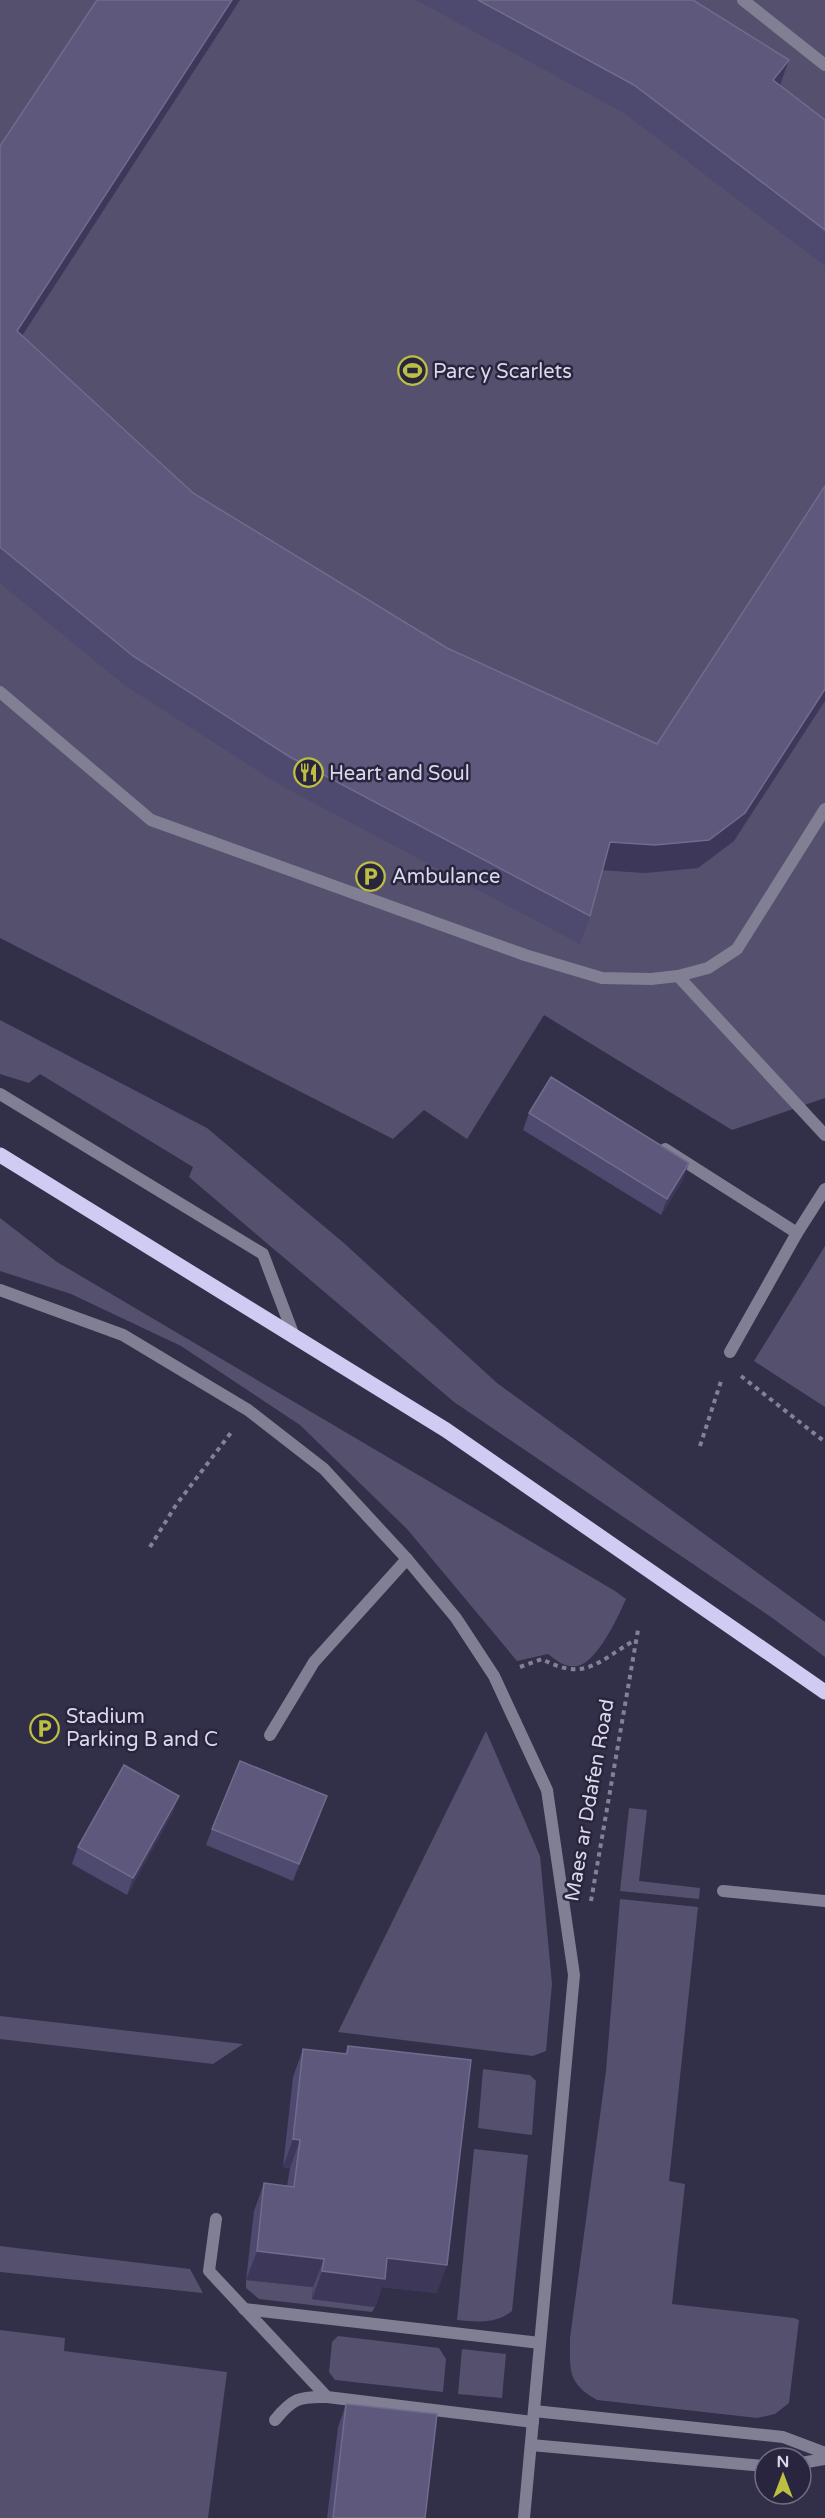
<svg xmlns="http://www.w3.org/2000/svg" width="825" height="2518" font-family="'Varela Round',sans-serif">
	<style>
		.green { fill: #54506e }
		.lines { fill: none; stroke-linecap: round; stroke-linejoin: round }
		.path { stroke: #838196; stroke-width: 4; stroke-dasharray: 4.5 4.5; stroke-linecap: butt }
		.service { stroke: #817f93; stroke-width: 12 }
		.primary { stroke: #cfcbf3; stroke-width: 15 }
		.wall { fill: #4e496e }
		.shaded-wall { fill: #3d385a }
		.building { fill: #5e587c; stroke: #716c8d; stroke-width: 1.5 }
		.labels { text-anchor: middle; stroke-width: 5; stroke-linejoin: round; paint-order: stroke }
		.poi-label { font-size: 20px; fill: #dad9ea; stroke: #29253e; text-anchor: start }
		.street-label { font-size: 20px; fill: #dad9ea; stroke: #29253e }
	</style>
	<rect width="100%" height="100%" fill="#322f49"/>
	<!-- green -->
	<g class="green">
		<polygon points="0,0 825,0 825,1098 732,1130 544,1015 467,1139 424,1110 393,1139 0,938"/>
		<polygon points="0,1020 207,1128 345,1244 497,1383 825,1622 825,1657 771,1617 454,1402 189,1177 193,1167 40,1074 29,1083 0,1074"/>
		<path d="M0 1218 57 1262 615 1591 626 1599C619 1615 597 1663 577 1666 565 1668 557 1661 548 1654L517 1661 407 1529 300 1425 181 1346 71 1294 0 1271Z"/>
		<polygon points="825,1246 825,1407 754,1361"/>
		<polygon points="486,1731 540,1856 552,1984 546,2051 533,2056 338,2032"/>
		<polygon points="629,1808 647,1810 639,1881 700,1888 699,1899 620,1891"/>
		<path d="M620 1899 698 1907 669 2181 685 2184 672 2304 794 2318 799 2320 789 2403 775 2414 757 2418 597 2400C567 2383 570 2370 570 2338L606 2071Z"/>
		<polygon points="0,2016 243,2044 213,2064 0,2039"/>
		<polygon points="483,2069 530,2075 536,2081 532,2135 478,2128"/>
		<path d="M474 2149 528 2155 512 2311C495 2324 477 2322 457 2320Z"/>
		<polygon points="0,2246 190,2269 203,2293 0,2272"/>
		<polygon points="246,2280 313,2287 312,2299 375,2307 372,2312 259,2299 246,2288"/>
		<polygon points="0,2330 65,2338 64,2351 227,2372 208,2518 0,2518"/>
		<polygon points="338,2336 439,2348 446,2359 443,2392 335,2380 329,2372 332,2342"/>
		<polygon points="462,2349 506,2354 502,2398 458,2394"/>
	</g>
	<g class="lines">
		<!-- path -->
		<g class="path">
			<polyline points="741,1376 825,1442"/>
			<polyline points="700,1446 722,1378"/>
			<polyline points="150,1547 176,1505 233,1430"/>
			<path d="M520 1667 542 1659C585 1682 597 1662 635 1640"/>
			<polyline points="591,1901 638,1630"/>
		</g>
		<!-- service -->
		<g class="service">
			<polyline points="743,0 825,65"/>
			<polyline points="0,692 151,820 525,955 602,978 651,979 678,976 708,968 737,949 825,809"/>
			<polyline points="678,976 825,1135"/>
			<polyline points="0,1094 263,1254 294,1336"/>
			<polyline points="665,1149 797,1233"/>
			<polyline points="0,1290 123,1335 248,1410 324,1469 407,1559 456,1618 494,1676 547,1790 574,1975 524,2518"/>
			<polyline points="730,1352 797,1233 825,1189"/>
			<polyline points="270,1735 314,1662 407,1559"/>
			<polyline points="723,1891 825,1901"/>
			<polyline points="216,2219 209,2271 327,2397 533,2422"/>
			<polyline points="244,2309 540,2343"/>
			<polyline points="534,2411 783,2437 825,2453"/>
			<path d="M275 2420C292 2399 299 2396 327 2397"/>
			<polyline points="531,2445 765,2466"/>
			<polyline points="801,2463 825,2459"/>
		</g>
		<!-- primary -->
		<polyline class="primary" points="0,1155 446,1430 825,1692"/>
	</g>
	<!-- wall -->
	<g class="wall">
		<polygon points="97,0 240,0 22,336 193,493 734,841 698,868 645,873 603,870 590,916 580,944 280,785 123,684 0,583 0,146"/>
		<polygon points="416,0 693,0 780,85 825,120 825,266 624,113"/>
		<polygon points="529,1113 683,1180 661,1215 523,1130"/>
		<polygon points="173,1812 127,1895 72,1864 78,1847"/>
		<polygon points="321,1813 293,1881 206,1845 212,1829"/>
		<polygon points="348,2046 437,2293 382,2287 375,2307 312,2299 313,2287 246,2280 254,2211 264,2183 287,2186 290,2168 283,2167 293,2077 303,2049 345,2054"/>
		<polygon points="346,2404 425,2518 327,2518 338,2427"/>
	</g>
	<!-- shaded-wall -->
	<g class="shaded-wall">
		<polygon points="232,0 240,0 7,359 17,331"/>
		<polygon points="789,60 779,88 773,80"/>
		<polygon points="825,689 825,701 734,841 698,868 645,873 600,870 610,842"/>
		<polygon points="689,1163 683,1180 661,1215 667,1199"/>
		<polygon points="179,1796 173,1812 127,1895 133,1878"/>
		<polygon points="327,1796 321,1813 293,1881 299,1864"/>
		<polygon points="293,2139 300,2140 290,2168 283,2167"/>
		<polygon points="257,2251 324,2259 313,2287 246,2280"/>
		<polygon points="387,2258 447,2265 437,2293 382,2287 375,2307 312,2299 322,2271"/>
	</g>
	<!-- building -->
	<g class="building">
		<polygon points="97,0 232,0 17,331 193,493 447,648 657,744 825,486 825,689 745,813 709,840 655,845 610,842 590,916 290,757 133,656 0,547 0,146"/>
		<polygon points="478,0 693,0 789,60 773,80 825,120 825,230 634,85"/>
		<polygon points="551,1077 689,1163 667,1199 529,1113"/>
		<polygon points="240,1761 327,1796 299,1864 212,1829"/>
		<polygon points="124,1765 179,1796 133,1878 78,1847"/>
		<polygon points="348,2046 471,2060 447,2265 387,2258 385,2279 322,2271 324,2259 257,2251 264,2183 294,2187 300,2140 293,2139 303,2049 347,2054"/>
		<polygon points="346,2404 437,2414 425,2518 333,2518"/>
	</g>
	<!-- icons -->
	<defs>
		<symbol id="stadium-ring" viewBox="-11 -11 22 22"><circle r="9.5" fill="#29253e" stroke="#bdbf43" stroke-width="1.5"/><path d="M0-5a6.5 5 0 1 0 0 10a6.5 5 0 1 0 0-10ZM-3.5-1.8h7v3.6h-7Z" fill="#bdbf43"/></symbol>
		<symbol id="restaurant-ring" viewBox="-11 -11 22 22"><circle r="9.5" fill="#29253e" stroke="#bdbf43" stroke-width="1.5"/><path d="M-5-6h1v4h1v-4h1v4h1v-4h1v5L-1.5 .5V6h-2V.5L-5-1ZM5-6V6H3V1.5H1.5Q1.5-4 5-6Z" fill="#bdbf43"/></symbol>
		<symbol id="parking-ring" viewBox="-11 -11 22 22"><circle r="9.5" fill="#29253e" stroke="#bdbf43" stroke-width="1.5"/><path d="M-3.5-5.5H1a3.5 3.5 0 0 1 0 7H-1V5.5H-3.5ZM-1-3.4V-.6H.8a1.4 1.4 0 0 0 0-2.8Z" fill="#bdbf43"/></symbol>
	</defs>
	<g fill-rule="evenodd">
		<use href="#stadium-ring" x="396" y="354" width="33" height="33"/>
		<use href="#restaurant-ring" x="292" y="756" width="33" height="33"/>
		<use href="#parking-ring" x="354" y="860" width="33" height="33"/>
		<use href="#parking-ring" x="28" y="1712" width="33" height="33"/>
	</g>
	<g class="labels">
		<!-- poi labels -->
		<g class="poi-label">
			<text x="433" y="378">Parc y Scarlets</text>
			<text x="329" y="780">Heart and Soul</text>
			<text x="392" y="883">Ambulance</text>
			<text x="66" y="1723">Stadium<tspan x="66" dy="23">Parking B and C</tspan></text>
		</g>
		<!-- street labels -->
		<g class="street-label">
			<text transform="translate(589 1800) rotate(-80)" y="7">Maes ar Ddafen Road</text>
		</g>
	</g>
	<!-- north arrow -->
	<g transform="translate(783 2476)"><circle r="28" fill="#29253e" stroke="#706d83" stroke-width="1.5"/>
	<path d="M0-4.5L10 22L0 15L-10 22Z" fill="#bdbf43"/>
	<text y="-9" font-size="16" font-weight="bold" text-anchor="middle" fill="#dad9ea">N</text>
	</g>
</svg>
